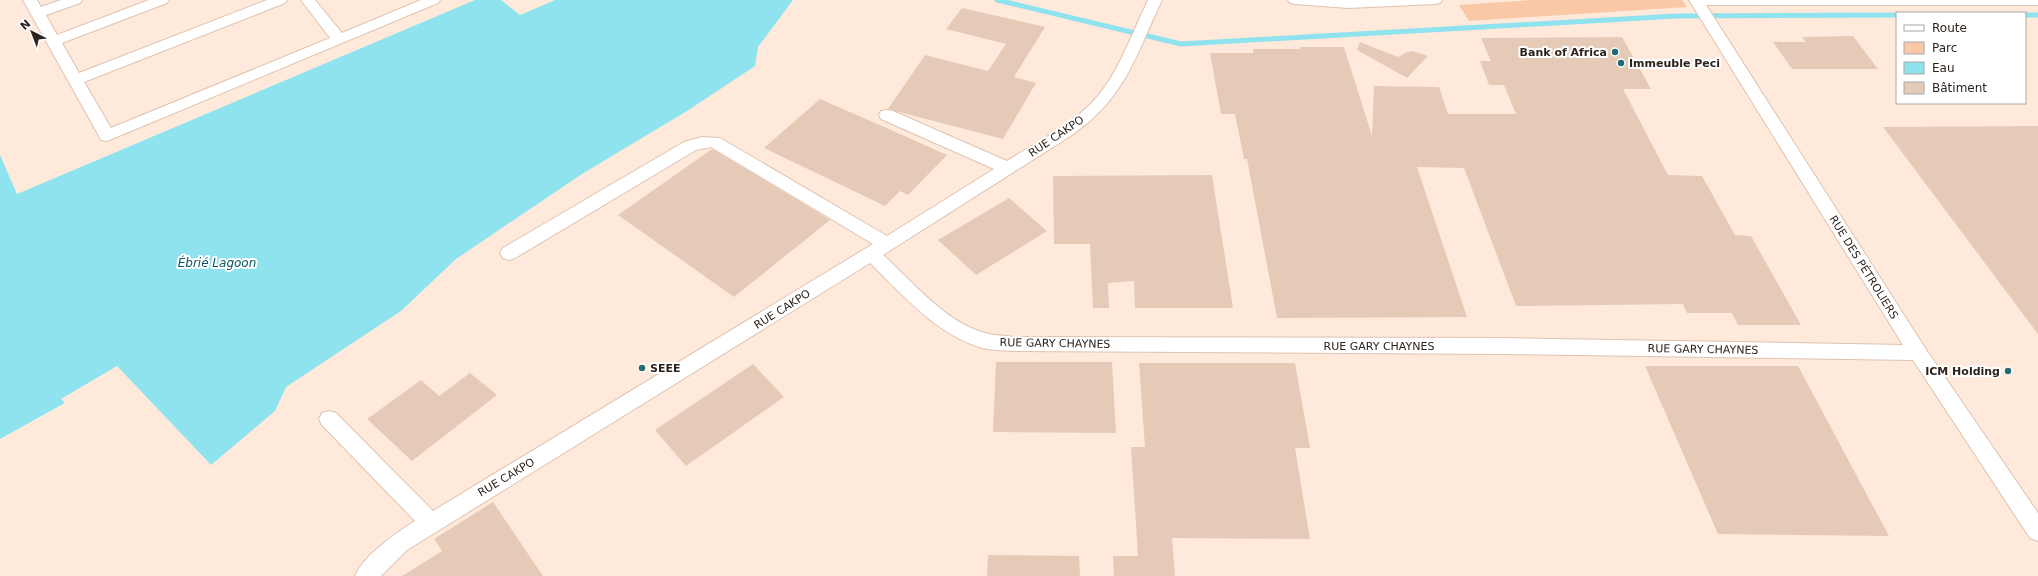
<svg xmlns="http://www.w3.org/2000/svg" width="2038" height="576" font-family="'DejaVu Sans',sans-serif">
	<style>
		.built { fill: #fee9db; fill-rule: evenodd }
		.green { fill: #f9c9a7 }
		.water { fill: #8ee3ef }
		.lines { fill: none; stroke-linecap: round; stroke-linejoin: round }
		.stream { stroke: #8ee3ef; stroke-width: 5 }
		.building { fill: #e5cab8 }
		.minor-casing { stroke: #dec3b1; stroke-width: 2 }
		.minor { fill: #fff; fill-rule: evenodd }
		.poi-dot { fill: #216b75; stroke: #fff; stroke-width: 1.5 }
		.labels { text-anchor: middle; stroke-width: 4; stroke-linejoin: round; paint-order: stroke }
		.poi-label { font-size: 11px; font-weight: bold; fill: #2d231d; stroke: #fff; text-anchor: end }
		.street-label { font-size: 11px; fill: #2d231d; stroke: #fff }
		.water-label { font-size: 12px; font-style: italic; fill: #0b5760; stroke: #fff }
	</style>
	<rect width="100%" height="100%" fill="#fff4ec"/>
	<!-- built -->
	<g class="built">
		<polygon points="0,0 475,0 17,194 0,155"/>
		<polygon points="501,0 555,0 520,15"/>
		<path d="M793 0H2038V576H0V439L65 404 60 399 117 366 211 465 275 411 286 387 401 311 456 259 582 174 687 111 758 47ZM1897 13H2025V103H1897Z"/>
	</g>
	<!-- green -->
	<polygon class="green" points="1532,0 1682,0 1687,7 1469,21 1459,5"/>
	<!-- water -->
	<polygon class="water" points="475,0 501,0 520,15 555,0 793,0 758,47 755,66 687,111 582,174 456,259 401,311 286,387 275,411 211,465 117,366 61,399 65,403 0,439 0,155 17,194"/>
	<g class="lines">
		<!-- stream -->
		<g class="stream">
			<polyline points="997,0 1181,44 1677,16 1897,15"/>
			<polyline points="2025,15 2038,15"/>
		</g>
	</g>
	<!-- building -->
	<g class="building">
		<polygon points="962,8 1045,27 1014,77 1036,83 1003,139 888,109 925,55 988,71 1006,44 946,29"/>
		<polygon points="1853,36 1878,69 1792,69 1773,42 1806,42 1802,37"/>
		<polygon points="1622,37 1651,89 1623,89 1668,175 1702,176 1735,235 1751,236 1801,325 1738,325 1732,313 1687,313 1683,304 1516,306 1464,168 1417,167 1467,317 1277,318 1247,159 1244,159 1235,114 1221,114 1210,53 1253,53 1253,49 1300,49 1300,47 1344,47 1372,136 1374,86 1439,87 1448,114 1516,114 1504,85 1489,85 1480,61 1491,61 1481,38"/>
		<polygon points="1360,42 1398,57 1407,52 1413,51 1428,56 1407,78 1357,50"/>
		<polygon points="820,99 882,126 947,155 908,195 900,191 885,206 764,148"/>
		<polygon points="2038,126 2038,334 1883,127"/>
		<polygon points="712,149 830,220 734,297 618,215"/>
		<polygon points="1212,175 1233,308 1135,308 1134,281 1108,283 1109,308 1093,308 1090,244 1054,244 1053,176"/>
		<polygon points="1009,198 1047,231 976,275 938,240"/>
		<polygon points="996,362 1112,362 1116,433 993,432"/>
		<polygon points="1139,363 1295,363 1310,448 1295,448 1310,539 1172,538 1175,576 1114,576 1113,556 1138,556 1131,447 1145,447"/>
		<polygon points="753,364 784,397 686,466 655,430"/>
		<polygon points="1645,366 1798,366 1889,536 1718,534"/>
		<polygon points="470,373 497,395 412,461 367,419 421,380 439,396"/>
		<polygon points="493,502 543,576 402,576 442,551 434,539"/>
		<polygon points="988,555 1079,556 1080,576 987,576"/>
	</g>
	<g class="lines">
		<defs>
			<g id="minor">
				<polygon points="23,0 37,0 41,7 61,0 82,0 80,3 46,15 57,35 149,0 169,0 167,3 62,43 79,73 267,0 287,0 285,3 84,82 111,128 330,38 301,0 315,0 342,33 421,0 440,0 438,3 107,141 101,140 99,136"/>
				<path d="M1148 0H1162C1135 57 1126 97 1072 135L883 255C912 281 946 323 985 333 994 336 1004 335 1013 337L1501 338 1903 345 1689 0H2038V5H1706L1925 348 2038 513V541L2030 538 1913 360 1501 354 1013 351C1003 350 992 350 982 348 936 334 904 296 870 263L407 550 381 576H355C365 554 395 534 415 521L322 425 319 419 322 413 329 411 336 413 433 511 873 244 711 147 696 150 515 258 509 260 503 258 500 253 503 248 684 142 702 137 720 138 887 236 994 169 881 119 879 115 881 111 887 110 893 111 1007 161C1040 140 1081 121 1104 88 1123 61 1134 29 1148 0Z"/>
				<polygon points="1288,0 1442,0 1440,3 1435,4 1348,8 1295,4 1290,3"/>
			</g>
		</defs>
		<!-- minor casing -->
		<use href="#minor" class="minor-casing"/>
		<!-- minor -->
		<use href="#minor" class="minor"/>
	</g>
	<!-- markers -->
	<g class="poi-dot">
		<circle cx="1615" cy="52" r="4"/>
		<circle cx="1621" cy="63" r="4"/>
		<circle cx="642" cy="368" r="4"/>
		<circle cx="2008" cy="371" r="4"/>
	</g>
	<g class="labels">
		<!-- poi labels -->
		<g class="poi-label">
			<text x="1607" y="56">Bank of Africa</text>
			<text x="1629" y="67" text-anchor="start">Immeuble Peci</text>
			<text x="650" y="372" text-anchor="start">SEEE</text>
			<text x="2000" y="375">ICM Holding</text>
		</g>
		<!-- street labels -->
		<g class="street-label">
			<text transform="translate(1056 136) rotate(-34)" y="4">RUE CAKPO</text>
			<text transform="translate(1864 267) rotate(58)" y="4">RUE DES PÉTROLIERS</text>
			<text transform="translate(782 309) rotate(-32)" y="4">RUE CAKPO</text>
			<text transform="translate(1055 343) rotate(1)" y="4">RUE GARY CHAYNES</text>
			<text x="1379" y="350">RUE GARY CHAYNES</text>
			<text transform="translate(1703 349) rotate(1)" y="4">RUE GARY CHAYNES</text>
			<text transform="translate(506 477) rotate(-31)" y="4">RUE CAKPO</text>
		</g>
		<!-- water labels -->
		<g class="water-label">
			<text x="217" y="267">Ébrié Lagoon</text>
		</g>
	</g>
	<!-- legend -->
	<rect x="1896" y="12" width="130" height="92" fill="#ffffff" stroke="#aba7a5"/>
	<rect x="1904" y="25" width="20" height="6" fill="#ffffff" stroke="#aba7a5"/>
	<text x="1932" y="32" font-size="12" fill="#2d231d">Route</text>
	<rect x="1904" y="42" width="20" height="12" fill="#f9c9a7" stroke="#aba7a5"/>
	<text x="1932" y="52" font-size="12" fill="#2d231d">Parc</text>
	<rect x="1904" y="62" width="20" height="12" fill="#8ee3ef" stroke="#aba7a5"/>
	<text x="1932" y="72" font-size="12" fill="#2d231d">Eau</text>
	<rect x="1904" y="82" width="20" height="12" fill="#e5cab8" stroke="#aba7a5"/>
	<text x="1932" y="92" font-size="12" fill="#2d231d">Bâtiment</text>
	<!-- north arrow -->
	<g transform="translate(32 32) rotate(318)" stroke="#ffffff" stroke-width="3" paint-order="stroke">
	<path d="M0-3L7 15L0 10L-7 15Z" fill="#2d231d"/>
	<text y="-6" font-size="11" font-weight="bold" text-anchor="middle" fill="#2d231d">N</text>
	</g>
</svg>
